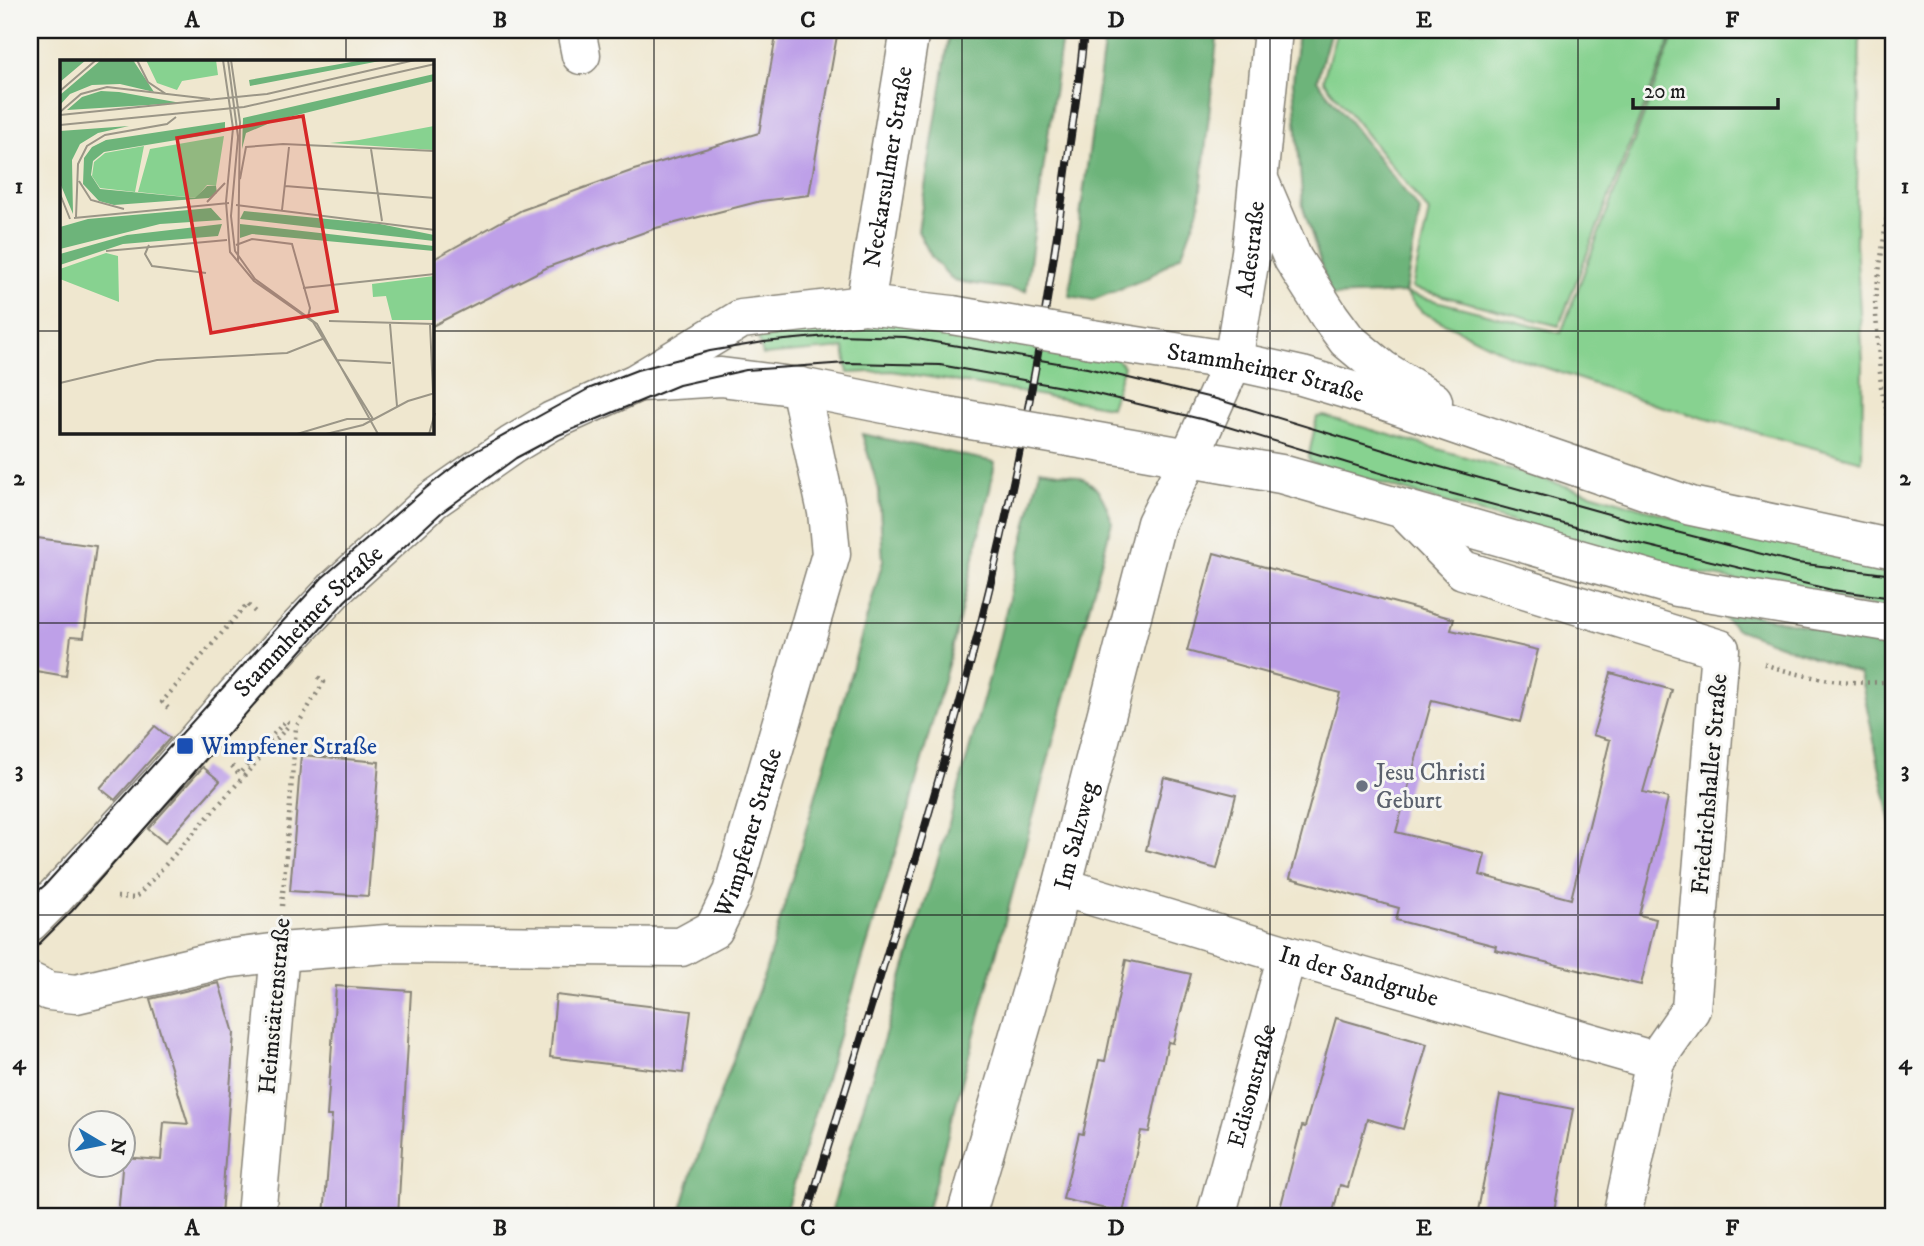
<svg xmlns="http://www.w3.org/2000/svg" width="1924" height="1246" font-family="'IM FELL DW Pica',serif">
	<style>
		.green { fill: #87d290; stroke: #527756; stroke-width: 2 }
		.forest { fill: #6db47a; stroke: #44684b; stroke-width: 2 }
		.building { fill: #bea0e8 }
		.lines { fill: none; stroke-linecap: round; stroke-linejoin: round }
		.minor-casing { stroke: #868276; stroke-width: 41 }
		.secondary-casing { stroke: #868276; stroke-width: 41 }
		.path { stroke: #868276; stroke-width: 4.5; stroke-dasharray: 2 5; stroke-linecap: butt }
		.minor { stroke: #fff; stroke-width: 38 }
		.secondary { stroke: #fff; stroke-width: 38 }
		.tram { stroke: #1c1c1c; stroke-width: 2 }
		.rail-casing { stroke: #1c1c1c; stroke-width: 8 }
		.rail { stroke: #f6f6f2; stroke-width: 5; stroke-dasharray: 16; stroke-linecap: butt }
		.secondary-bridge-casing { stroke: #868276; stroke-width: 41; stroke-linecap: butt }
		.secondary-bridge { stroke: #fff; stroke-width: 38 }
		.grid { fill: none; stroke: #1c1c1c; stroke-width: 2; stroke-opacity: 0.55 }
		.transit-dot { fill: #1a4fb4; stroke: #f6f6f2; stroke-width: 2.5 }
		.worship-dot { fill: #6b7280; stroke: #f6f6f2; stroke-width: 2.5 }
		.labels { text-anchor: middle; stroke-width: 6; stroke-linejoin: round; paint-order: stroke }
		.street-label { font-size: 24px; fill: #1c1c1c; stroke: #f6f6f2 }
		.transit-label { font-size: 24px; fill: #164399; stroke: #f6f6f2; text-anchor: start }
		.worship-label { font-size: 24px; fill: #5b616d; stroke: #f6f6f2; text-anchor: start }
		.inset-road { fill: none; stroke: #9b9687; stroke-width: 2 }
		.view { fill: #d62828; fill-opacity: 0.15; stroke: #d62828; stroke-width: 3.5 }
		.inset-edge { fill: none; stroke: #1c1c1c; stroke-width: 3.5 }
		.neatline { fill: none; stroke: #1c1c1c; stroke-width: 2.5 }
		.grid-label { font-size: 23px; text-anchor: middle; font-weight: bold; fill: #1c1c1c }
	</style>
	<rect width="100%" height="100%" fill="#f6f6f2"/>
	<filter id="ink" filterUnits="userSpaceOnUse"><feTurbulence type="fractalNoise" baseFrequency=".0143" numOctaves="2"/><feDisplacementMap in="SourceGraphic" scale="14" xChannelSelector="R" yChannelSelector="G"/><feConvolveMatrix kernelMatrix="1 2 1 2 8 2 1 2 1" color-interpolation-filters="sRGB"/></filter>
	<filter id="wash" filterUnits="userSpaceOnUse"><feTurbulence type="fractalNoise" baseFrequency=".00686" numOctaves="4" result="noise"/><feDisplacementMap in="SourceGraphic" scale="28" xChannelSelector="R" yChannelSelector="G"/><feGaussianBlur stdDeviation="1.57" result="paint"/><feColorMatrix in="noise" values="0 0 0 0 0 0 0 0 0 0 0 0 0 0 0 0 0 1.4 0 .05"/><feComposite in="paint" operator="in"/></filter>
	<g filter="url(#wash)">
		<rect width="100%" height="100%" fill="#efe7cf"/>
		<!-- green -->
		<g class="green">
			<polygon points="1337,30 1674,30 1559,326 1412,288 1429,212 1323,80"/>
			<polygon points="1676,30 1860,30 1856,243 1863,364 1862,461 1656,405 1511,356 1422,312 1405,293 1561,333"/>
			<polygon points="886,318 1116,358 1124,366 1111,407 892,371 848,373 844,348 763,355 756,331"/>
			<polygon points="1324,416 1711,528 1894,561 1894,610 1661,566 1312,463 1308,459 1317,417"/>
		</g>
		<!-- forest -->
		<g class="forest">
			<polygon points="950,30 1063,30 1026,291 954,281 932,258 918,231"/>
			<polygon points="1106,30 1218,30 1199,209 1182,254 1147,278 1093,300 1069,296"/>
			<polygon points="1298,30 1331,30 1317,80 1420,211 1405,293 1331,296 1303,207 1293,82"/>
			<polygon points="862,434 995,462 990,489 952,650 908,811 784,1216 679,1216 691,1176 766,969 883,561 879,491"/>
			<path d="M1040 470C1085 477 1097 475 1112 522L926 1216H830L949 823 994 660Z"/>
			<polygon points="1711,606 1894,645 1894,837 1860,674 1736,629"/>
		</g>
		<g id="blocks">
			<!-- building -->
			<g class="building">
				<polygon points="777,30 838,30 809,195 761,201 656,228 548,267 432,326 432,260 522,210 634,170 759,133"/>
				<polygon points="30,537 96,546 84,637 71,636 66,676 30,670"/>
				<polygon points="1214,553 1454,619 1451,630 1538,650 1520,722 1432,700 1396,832 1485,854 1480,875 1571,899 1610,740 1593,735 1611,673 1672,690 1643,792 1668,798 1639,915 1656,919 1641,985 1495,950 1496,946 1396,920 1399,908 1290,878 1340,693 1187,651"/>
				<polygon points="155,726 170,738 115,800 100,788"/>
				<polygon points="301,755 379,762 368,896 290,891"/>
				<polygon points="203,767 220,781 165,843 148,829"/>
				<polygon points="1164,777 1236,795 1217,869 1146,850"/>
				<polygon points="1126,960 1191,974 1173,1043 1168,1042 1149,1132 1141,1131 1123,1213 1063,1199 1079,1133 1083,1134 1099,1060 1105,1061"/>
				<polygon points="219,983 234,1033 221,1216 118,1216 123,1157 161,1160 164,1122 188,1124 150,999"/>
				<polygon points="336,986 411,991 398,1216 324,1216 332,1116 327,1116"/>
				<polygon points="556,995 691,1011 683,1073 550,1057"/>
				<polygon points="1336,1018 1427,1044 1403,1129 1367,1119 1348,1187 1340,1185 1332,1216 1278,1216 1302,1126 1305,1127"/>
				<polygon points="1500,1095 1573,1109 1553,1216 1477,1216"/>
			</g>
		</g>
	</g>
	<g filter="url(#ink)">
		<use href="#blocks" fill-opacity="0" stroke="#868276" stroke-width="2"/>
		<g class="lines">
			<defs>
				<g id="minor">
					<polyline points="576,30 581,55"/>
					<path id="s1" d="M865 305 910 30"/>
					<polyline points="1403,509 1463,570 1720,649 1691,1009 1655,1061 1622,1216"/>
					<path id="s2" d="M1062 887 1287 955 1655 1061"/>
					<path id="s3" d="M30 982 49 991 76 994 225 959 280 952 387 944 681 947 714 929 732 892 831 554 827 512 800 387"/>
					<polyline points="256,1216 280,952"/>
					<path id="s4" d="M966 1216 1062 887 1156 523 1189 458"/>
					<path id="s5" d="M1216 1216 1287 955"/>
				</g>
				<g id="secondary">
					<polyline points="1260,182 1293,259 1330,317 1347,340 1383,370 1433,401"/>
					<path id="s6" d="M1092 339 1233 361 1302 376 1386 401 1691 506 1894 549"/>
					<polyline points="641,382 721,377 800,387 930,413"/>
					<polyline points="1075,438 1281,474 1677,587 1894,623"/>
					<path id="s7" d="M1189 458 1233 361 1251 252 1273 30"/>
					<path id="s8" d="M30 922 56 896 161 782 236 695 334 590 433 500 512 445 552 421 636 383 741 319 865 305 952 315"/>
				</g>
			</defs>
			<!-- minor casing -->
			<use href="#minor" class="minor-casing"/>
			<!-- secondary casing -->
			<use href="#secondary" class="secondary-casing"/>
			<!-- path -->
			<g class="path">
				<polyline points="1891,30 1890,194 1875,301 1881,387 1894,442"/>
				<path d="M1764 664C1805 678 1851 686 1894 681"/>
				<polyline points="168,708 162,702 247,604 255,612"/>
				<polyline points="232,766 239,774 286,720 292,725"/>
				<polyline points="117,897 136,898 290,724"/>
				<polyline points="282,906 296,727 324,682 316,675"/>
			</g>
			<!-- minor -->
			<use href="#minor" class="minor"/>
			<!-- secondary -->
			<use href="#secondary" class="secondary"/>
			<!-- tram -->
			<g class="tram">
				<polyline points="30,898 45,885 322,578 426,488 467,456 588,389 637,370 710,351 764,342 838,335 905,337 1087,368 1216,399 1426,463 1630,520 1797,563 1894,575"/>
				<polyline points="30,953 72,911 345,601 441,513 516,458 559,435 679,385 746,370 847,363 940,365 1084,391 1205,420 1420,485 1616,538 1832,590 1894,598"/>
			</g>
			<defs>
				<path id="rail" d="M807 1216C863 1030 923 845 972 657 1015 495 1045 330 1067 164 1073 119 1081 74 1084 30"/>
			</defs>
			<!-- rail casing -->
			<use href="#rail" class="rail-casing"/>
			<!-- rail -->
			<use href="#rail" class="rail"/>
			<defs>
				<g id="secondary-bridge">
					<polyline points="952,315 1092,339"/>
					<polyline points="930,413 1075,438"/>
				</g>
			</defs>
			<!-- secondary-bridge casing -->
			<use href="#secondary-bridge" class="secondary-bridge-casing"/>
			<!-- secondary-bridge -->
			<use href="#secondary-bridge" class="secondary-bridge"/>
		</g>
	</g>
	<!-- grid -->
	<path class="grid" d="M346 30V61M654 30V1216M962 30V1216M1270 30V1216M1578 30V1216M30 331H61M432 331H1894M346 432V1216M30 623H1894M30 915H1894"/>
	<!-- markers -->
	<rect class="transit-dot" x="176" y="737" width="18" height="18" rx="3.5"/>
	<circle class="worship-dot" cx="1362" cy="786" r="7"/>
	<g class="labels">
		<!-- street labels -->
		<g class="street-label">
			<text dy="8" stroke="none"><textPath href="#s1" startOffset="140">Neckarsulmer Straße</textPath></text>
			<text dy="8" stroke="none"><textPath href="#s7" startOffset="220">Adestraße</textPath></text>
			<text dy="8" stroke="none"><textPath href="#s6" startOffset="177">Stammheimer Straße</textPath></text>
			<text dy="8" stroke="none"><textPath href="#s8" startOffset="410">Stammheimer Straße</textPath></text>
			<text transform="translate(1709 784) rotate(-85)" y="8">Friedrichshaller Straße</text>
			<text dy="8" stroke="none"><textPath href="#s3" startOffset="798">Wimpfener Straße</textPath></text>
			<text dy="8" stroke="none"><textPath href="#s4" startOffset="396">Im Salzweg</textPath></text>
			<text dy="8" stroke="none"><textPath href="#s2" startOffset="310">In der Sandgrube</textPath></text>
			<text transform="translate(274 1006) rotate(-85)" y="8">Heimstättenstraße</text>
			<text dy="8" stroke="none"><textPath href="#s5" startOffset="135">Edisonstraße</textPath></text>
		</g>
		<!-- transit labels -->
		<g class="transit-label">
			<text x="201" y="754">Wimpfener Straße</text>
		</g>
		<!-- worship labels -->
		<g class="worship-label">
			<text x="1376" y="780">Jesu Christi<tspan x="1376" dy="28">Geburt</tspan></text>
		</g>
	</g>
	<!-- overview -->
	<g transform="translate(60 60)">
		<rect width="374" height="374" fill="#efe7cf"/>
		<path d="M86 0H156L158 15 122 21 117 30 97 23ZM374 66V90L270 83 299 80ZM164 76 156 126 147 125 136 138 78 132 90 89ZM84 86 75 132 40 128 32 116 34 102 45 93ZM46 193 58 196 59 242 0 219V209ZM374 216V260H332L326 236 313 237 312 224Z" fill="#87d290"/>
		<path d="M0 0H26L0 22ZM41 0H73L94 32 60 24 32 25 10 34 0 45V35ZM303 0H325L190 26 189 20ZM374 14V21L217 60 186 73 182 89 183 58ZM41 31 59 32 121 43 7 50 22 37ZM165 62V71L159 73 44 92 33 101 31 115 40 129 135 138 147 126H156L157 133 149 138 54 145 39 141 23 124 24 98 32 87 46 80ZM69 66 38 73 20 84 12 100 13 154 0 123V71ZM151 148 162 160 100 164 0 189V167L28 159ZM184 151 320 164 374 175V181L180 159ZM162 164 158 176 63 184 0 205V194L67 175ZM180 164 374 186V191L192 174 180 178Z" fill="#6db47a"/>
		<path class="inset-road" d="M77 0 88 22 106 34M163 0 173 68 166 142 170 192 194 221 253 262 313 359M168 0 178 77 171 156 175 191 195 219 257 264 318 374M171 0 180 62 178 201M0 31 36 0M0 52 21 34 47 27 150 39M0 55 207 34 355 0M0 65 184 47 375 4M311 89 322 161M180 119 186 87 223 84 375 91M19 121 31 140 64 149M225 126 375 138M0 134 10 159M147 142 165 123M176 145 375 170M222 150 229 87M16 157 18 104 27 86 45 75 107 64 116 57M14 158 169 143M89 185 85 194 92 206 146 213M176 185 192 179 232 184 250 248 248 257M46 191 167 180M243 228 375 214M269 261 375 264M330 264 337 346M370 264 373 333M277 300 331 303M0 323 97 300 227 293 265 278M237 374 287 359H313M266 374 303 365 348 341 375 333M369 374 375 353"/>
		<path class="view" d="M243 56 277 251 151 273 117 78Z"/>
		<rect width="374" height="374" class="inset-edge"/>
	</g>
	<!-- margin -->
	<rect width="1924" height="1246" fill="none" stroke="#f6f6f2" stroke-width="77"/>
	<!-- north arrow -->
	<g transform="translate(102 1144) rotate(100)"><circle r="33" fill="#f6f6f2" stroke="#9f9f9c" stroke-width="2"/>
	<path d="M0-5L12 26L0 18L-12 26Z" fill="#1f6fb2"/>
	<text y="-10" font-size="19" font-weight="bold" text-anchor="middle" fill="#1c1c1c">N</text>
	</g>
	<!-- scale -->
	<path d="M1633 98v10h145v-10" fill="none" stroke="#1c1c1c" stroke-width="3.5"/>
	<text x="1644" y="98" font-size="21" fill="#1c1c1c" stroke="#f6f6f2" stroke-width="5" paint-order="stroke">20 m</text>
	<rect x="38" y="38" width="1847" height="1170" class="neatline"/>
	<g class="grid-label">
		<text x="192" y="27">A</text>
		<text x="500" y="27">B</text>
		<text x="808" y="27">C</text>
		<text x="1116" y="27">D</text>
		<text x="1424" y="27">E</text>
		<text x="1732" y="27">F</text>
		<text x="19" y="193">1</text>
		<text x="1905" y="193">1</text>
		<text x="19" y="485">2</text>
		<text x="1905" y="485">2</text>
		<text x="19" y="777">3</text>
		<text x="1905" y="777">3</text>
		<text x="19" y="1069">4</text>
		<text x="1905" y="1069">4</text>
		<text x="192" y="1235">A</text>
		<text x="500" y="1235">B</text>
		<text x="808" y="1235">C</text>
		<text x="1116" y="1235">D</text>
		<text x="1424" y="1235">E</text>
		<text x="1732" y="1235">F</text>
	</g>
</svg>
